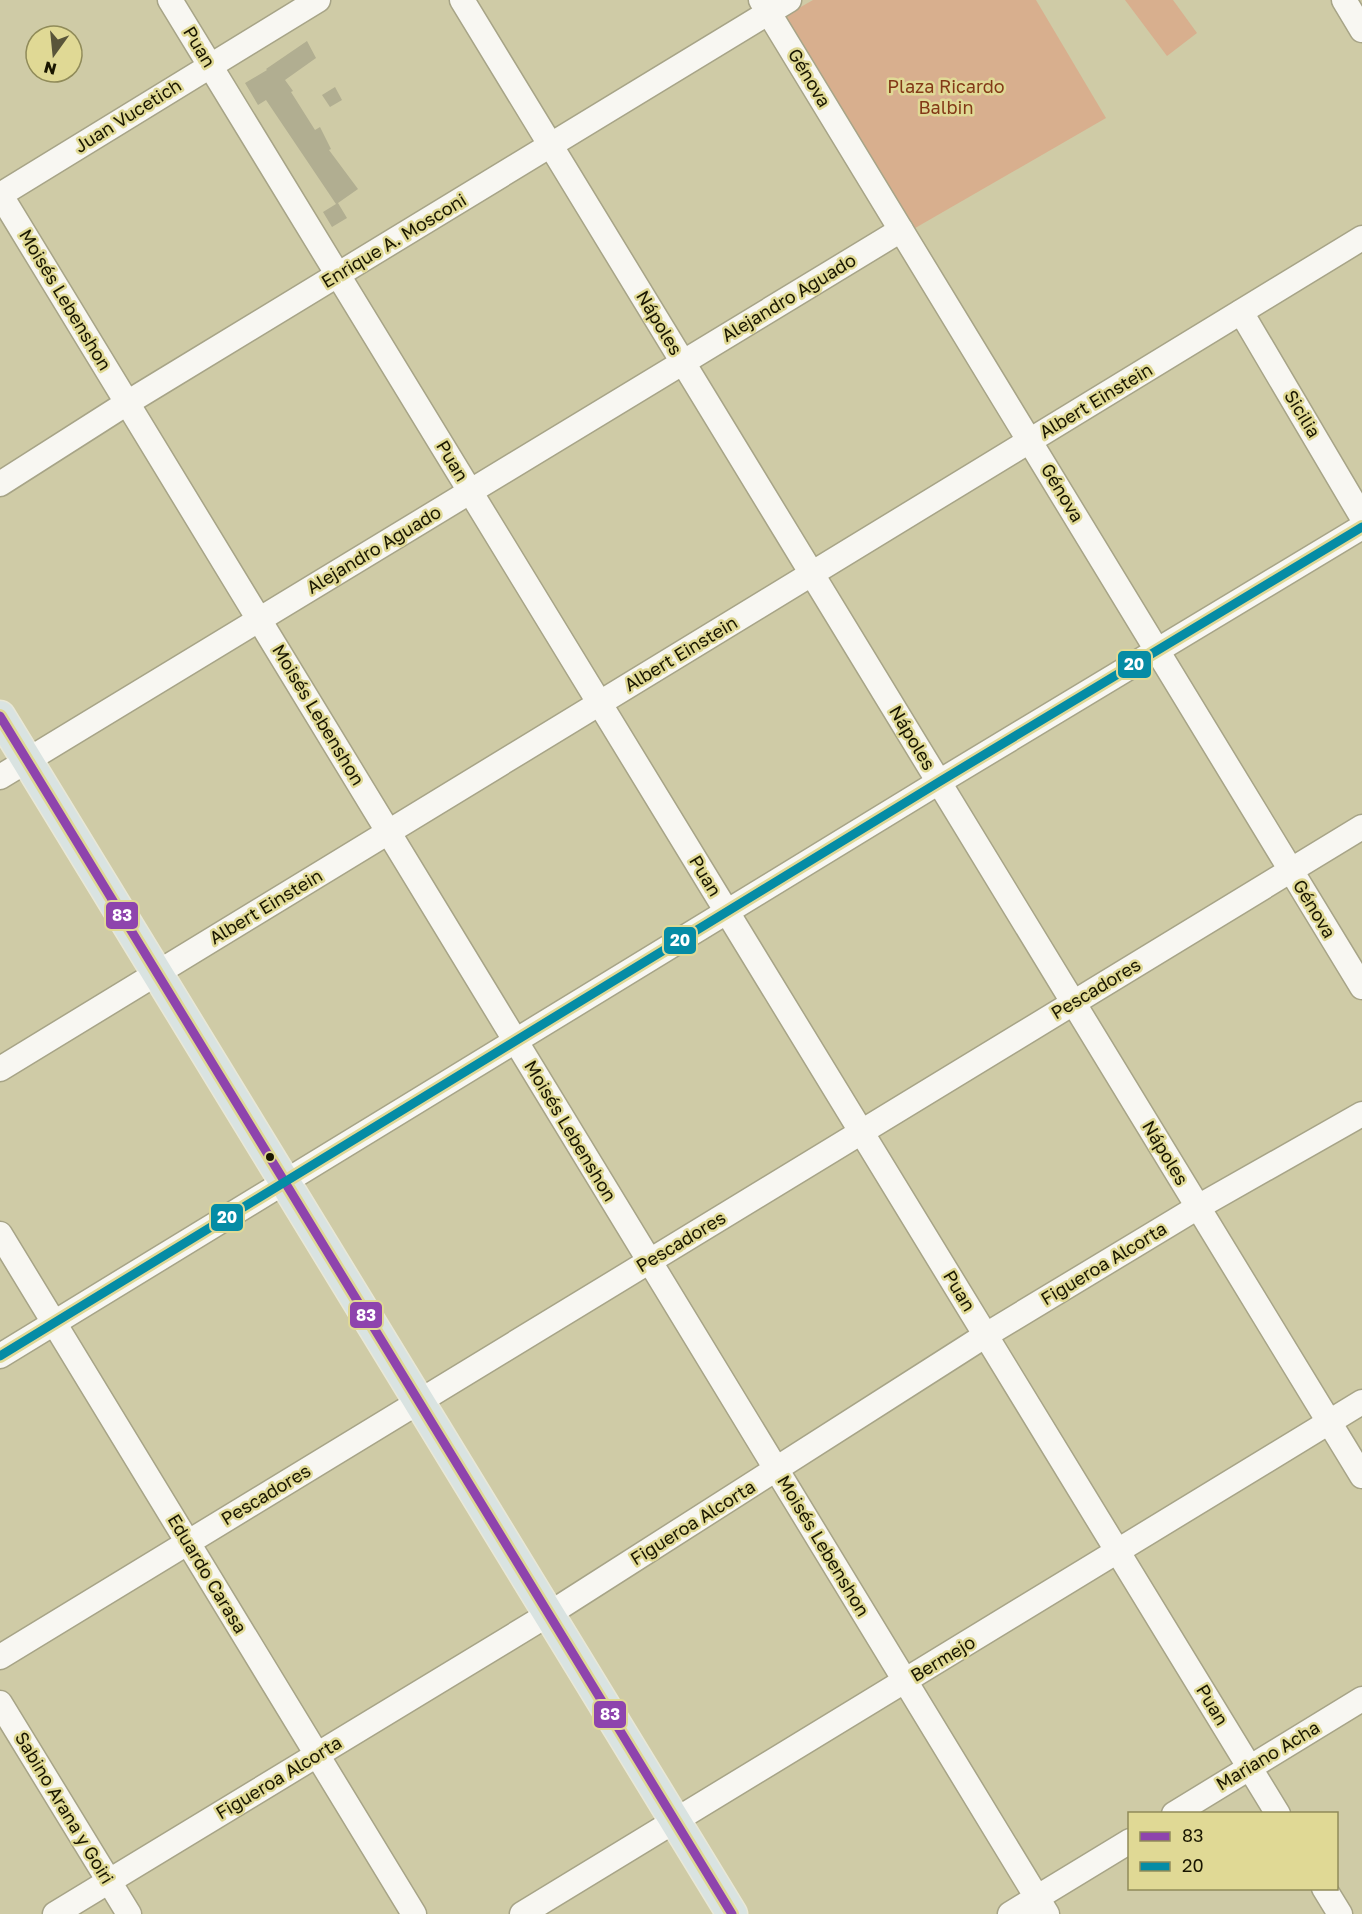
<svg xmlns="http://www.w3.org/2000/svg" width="1362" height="1914" font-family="'Golos Text',sans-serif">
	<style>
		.green { fill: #d8af8e }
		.building { fill: #b1ae91 }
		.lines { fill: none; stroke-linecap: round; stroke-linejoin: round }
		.minor-casing { stroke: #a7a487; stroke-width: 27 }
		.major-casing { stroke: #e9e8d7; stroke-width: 33 }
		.minor { stroke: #f8f7f2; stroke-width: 24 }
		.major { stroke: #d9e3e1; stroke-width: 30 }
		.bus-1-casing { stroke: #e0d995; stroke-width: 14 }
		.bus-2-casing { stroke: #e0d995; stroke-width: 14 }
		.bus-1 { stroke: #8e44ad; stroke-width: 9 }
		.bus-2 { stroke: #058ca5; stroke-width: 9 }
		.bus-dot { fill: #191600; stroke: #e0d995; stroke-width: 2 }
		.labels { text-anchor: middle; stroke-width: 5; stroke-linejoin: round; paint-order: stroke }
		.street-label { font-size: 18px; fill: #191600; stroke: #e0d995 }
		.park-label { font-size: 18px; fill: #833917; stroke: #e0d995 }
		.line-badge { stroke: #e0d995; stroke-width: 2 }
		.badge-label { font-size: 16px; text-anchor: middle; font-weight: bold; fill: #fff }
	</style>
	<rect width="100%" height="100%" fill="#cfcba6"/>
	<!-- green -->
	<g class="green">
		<polygon points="813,0 1036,0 1106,118 910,231 785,16"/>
		<polygon points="1125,0 1173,0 1197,33 1167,56"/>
	</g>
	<!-- building -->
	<g class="building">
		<polygon points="307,41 316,58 285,80 293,91 291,92 315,130 320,127 331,149 329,150 358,189 338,203 347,218 332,227 323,212 336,204 266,100 258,105 245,83 267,70 266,69"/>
		<polygon points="335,87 342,100 330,107 322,95"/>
	</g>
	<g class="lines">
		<defs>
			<g id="minor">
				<polyline points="170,0 1278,1814"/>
				<polyline points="462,0 1362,1476"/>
				<polyline points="761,0 1362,987"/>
				<polyline points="1344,0 1362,30"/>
				<polyline points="0,194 1047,1914"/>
				<polyline points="0,195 318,0"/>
				<polyline points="1241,312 1362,517"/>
				<polyline points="0,484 127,403 789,0"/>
				<polyline points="0,777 901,230"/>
				<polyline points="0,1069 1362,238"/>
				<polyline points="0,1234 414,1914"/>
				<polyline points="0,1356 939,782 1362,527"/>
				<polyline points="0,1657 1362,827"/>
				<polyline points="0,1703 129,1914"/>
				<polyline points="1174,1814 1362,1699"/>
				<polyline points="1324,1888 1340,1914"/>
				<polyline points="55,1914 549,1614 986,1335 1198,1207 1362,1114"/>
				<polyline points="522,1914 1362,1402"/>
				<polyline points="1010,1914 1130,1841"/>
			</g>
			<polyline id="major" points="0,716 732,1914"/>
		</defs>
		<!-- minor casing -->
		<use href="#minor" class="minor-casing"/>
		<!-- major casing -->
		<use href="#major" class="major-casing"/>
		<!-- minor -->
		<use href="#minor" class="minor"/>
		<!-- major -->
		<use href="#major" class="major"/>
		<defs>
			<polyline id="bus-1" points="0,716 732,1914"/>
			<polyline id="bus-2" points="0,1356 939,782 1362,527"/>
		</defs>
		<!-- bus-1 casing -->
		<use href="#bus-1" class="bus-1-casing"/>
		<!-- bus-2 casing -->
		<use href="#bus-2" class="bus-2-casing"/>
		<!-- bus-1 -->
		<use href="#bus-1" class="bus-1"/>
		<!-- bus-2 -->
		<use href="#bus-2" class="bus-2"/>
	</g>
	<!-- markers -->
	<circle class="bus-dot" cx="270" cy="1157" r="5"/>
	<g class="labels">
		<!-- street labels -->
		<g class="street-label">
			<text transform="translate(199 47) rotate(59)" y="6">Puan</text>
			<text transform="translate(809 78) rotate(59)" y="6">Génova</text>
			<text transform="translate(128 116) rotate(-32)" y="6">Juan Vucetich</text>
			<text transform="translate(394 241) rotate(-31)" y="6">Enrique A. Mosconi</text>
			<text transform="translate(789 298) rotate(-31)" y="6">Alejandro Aguado</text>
			<text transform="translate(65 300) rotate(59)" y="6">Moisés Lebenshon</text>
			<text transform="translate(659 323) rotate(59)" y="6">Nápoles</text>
			<text transform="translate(1096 401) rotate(-31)" y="6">Albert Einstein</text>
			<text transform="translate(1302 414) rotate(59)" y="6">Sicilia</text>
			<text transform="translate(452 461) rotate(59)" y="6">Puan</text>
			<text transform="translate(1062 493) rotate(59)" y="6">Génova</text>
			<text transform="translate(374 550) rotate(-31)" y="6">Alejandro Aguado</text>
			<text transform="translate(681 654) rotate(-31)" y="6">Albert Einstein</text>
			<text transform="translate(318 715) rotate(59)" y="6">Moisés Lebenshon</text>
			<text transform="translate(912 738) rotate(59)" y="6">Nápoles</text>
			<text transform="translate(705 876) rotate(59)" y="6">Puan</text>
			<text transform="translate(266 907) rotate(-31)" y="6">Albert Einstein</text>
			<text transform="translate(1314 909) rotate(59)" y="6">Génova</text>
			<text transform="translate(1096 989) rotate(-31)" y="6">Pescadores</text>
			<text transform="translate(570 1131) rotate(59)" y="6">Moisés Lebenshon</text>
			<text transform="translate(1165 1153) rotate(59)" y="6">Nápoles</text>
			<text transform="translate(681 1242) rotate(-31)" y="6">Pescadores</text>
			<text transform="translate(1104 1264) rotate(-31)" y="6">Figueroa Alcorta</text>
			<text transform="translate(959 1291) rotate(59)" y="6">Puan</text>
			<text transform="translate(266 1495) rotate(-31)" y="6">Pescadores</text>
			<text transform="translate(693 1523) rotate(-32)" y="6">Figueroa Alcorta</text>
			<text transform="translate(823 1546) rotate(59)" y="6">Moisés Lebenshon</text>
			<text transform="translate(207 1574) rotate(59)" y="6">Eduardo Carasa</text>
			<text transform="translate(943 1659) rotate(-31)" y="6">Bermejo</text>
			<text transform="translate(1212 1705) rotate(59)" y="6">Puan</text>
			<text transform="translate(1268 1756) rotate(-31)" y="6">Mariano Acha</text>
			<text transform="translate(279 1778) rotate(-31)" y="6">Figueroa Alcorta</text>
			<text transform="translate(64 1808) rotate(59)" y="6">Sabino Arana y Goiri</text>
		</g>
		<!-- park labels -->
		<g class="park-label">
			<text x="946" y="93">Plaza Ricardo<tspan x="946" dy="21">Balbin</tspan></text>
		</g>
	</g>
	<g class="line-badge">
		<rect x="1117" y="650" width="35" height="29" rx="6" fill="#058ca5"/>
		<rect x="105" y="901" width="34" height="29" rx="6" fill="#8e44ad"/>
		<rect x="663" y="926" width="34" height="29" rx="6" fill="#058ca5"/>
		<rect x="210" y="1203" width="34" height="29" rx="6" fill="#058ca5"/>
		<rect x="349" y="1301" width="34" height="28" rx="6" fill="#8e44ad"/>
		<rect x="593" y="1700" width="34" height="29" rx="6" fill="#8e44ad"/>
	</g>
	<g class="badge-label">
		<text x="1134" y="670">20</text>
		<text x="122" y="921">83</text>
		<text x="680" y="946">20</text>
		<text x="227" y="1223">20</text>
		<text x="366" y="1321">83</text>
		<text x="610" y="1720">83</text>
	</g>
	<!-- legend -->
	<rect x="1128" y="1812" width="210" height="78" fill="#e0d995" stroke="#908b59" stroke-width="1.5"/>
	<rect x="1140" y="1832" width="30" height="9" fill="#8e44ad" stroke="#908b59" stroke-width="1.5"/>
	<text x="1182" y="1842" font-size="18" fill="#191600">83</text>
	<rect x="1140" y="1862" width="30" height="9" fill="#058ca5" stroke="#908b59" stroke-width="1.5"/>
	<text x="1182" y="1872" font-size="18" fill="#191600">20</text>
	<!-- north arrow -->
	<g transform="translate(54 54) rotate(195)"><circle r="28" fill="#e0d995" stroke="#908b59" stroke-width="1.5"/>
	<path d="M0-4.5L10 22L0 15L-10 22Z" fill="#59553a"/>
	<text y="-9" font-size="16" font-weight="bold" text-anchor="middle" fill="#191600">N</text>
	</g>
</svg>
